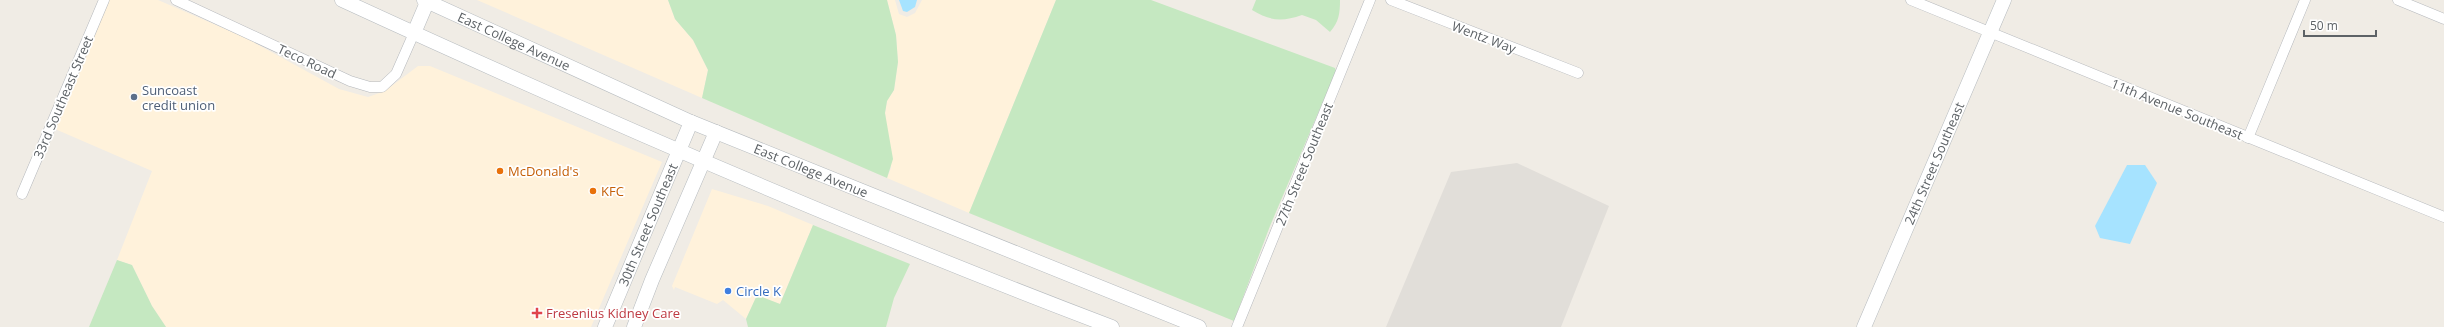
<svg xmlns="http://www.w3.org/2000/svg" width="2444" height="327" font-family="'Open Sans',sans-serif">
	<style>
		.commercial { fill: #fff2db }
		.industrial { fill: #e1ded9 }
		.green { fill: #c5e8c1 }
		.water { fill: #a6e3ff }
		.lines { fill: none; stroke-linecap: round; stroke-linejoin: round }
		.street-casing { stroke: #b5b8bc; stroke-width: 11 }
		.secondary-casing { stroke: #b6bbbf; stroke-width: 15 }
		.street { stroke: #fff; stroke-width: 10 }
		.secondary { stroke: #fff; stroke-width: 14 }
		.service-dot { fill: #5c6f8a; stroke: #fff; stroke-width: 1.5 }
		.food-dot { fill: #e8710a; stroke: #fff; stroke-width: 1.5 }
		.shop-dot { fill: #3f7fe0; stroke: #fff; stroke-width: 1.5 }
		.health-dot { fill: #e0444e; stroke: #fff; stroke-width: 1.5 }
		.labels { text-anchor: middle; stroke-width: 3.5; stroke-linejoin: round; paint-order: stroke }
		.street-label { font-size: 13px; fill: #5d6266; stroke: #fff }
		.service-label { font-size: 13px; fill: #4e5e75; stroke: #fff; text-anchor: start }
		.food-label { font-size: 13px; fill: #c56008; stroke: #fff; text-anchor: start }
		.shop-label { font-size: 13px; fill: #366cbe; stroke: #fff; text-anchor: start }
		.health-label { font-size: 13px; fill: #be3a42; stroke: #fff; text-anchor: start }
	</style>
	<rect width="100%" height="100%" fill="#f0ece5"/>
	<!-- commercial -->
	<g class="commercial">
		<polygon points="109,0 158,0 246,38 339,89 368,97 385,91 418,66 430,66 662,162 591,327 166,327 152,306 132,265 117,260 152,171 55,129"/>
		<polygon points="477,0 668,0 675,19 693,40 708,70 702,98"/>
		<polygon points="887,0 895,0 899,14 907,17 915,13 922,0 1056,0 969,213 887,178 891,168 885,113 887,101 894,90 898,62 896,35"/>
		<polygon points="712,189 768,206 813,225 780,304 757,296 746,319 723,300 717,304 675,287 674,290 672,286"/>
	</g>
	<!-- industrial -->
	<polygon class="industrial" points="1517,163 1609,206 1561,327 1386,327 1451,172"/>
	<!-- green -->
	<g class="green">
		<polygon points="668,0 887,0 896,35 898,62 894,90 887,101 885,113 893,159 887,178 702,98 708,70 693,40 675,19"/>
		<polygon points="1056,0 1151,0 1335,68 1336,71 1270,226 1234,321 969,213"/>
		<path d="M1256 0H1340C1340 13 1339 22 1330 32L1316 20 1302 15C1282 22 1270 21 1252 10Z"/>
		<polygon points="813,225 910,264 894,298 886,327 748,327 746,319 757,295 780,304"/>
		<polygon points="117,260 132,265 152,306 166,327 89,327"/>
	</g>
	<!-- water -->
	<g class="water">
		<polygon points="899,0 917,0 915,7 907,12 903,11"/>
		<polygon points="2127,165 2145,165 2157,183 2130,244 2100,238 2095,226"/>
	</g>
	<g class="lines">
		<defs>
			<g id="street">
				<polyline points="176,0 350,81 370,87 382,87 396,74 414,33"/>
				<polyline points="1391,0 1578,73"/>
				<polyline points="1911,0 2444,217"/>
				<polyline points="2398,0 2444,19"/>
				<polyline points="2248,138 2305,0"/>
				<polyline points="22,194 104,0"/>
				<polyline points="1237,327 1370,0"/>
			</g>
			<g id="secondary">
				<path d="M342 0C596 117 851 228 1112 327"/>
				<path id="s1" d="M424 0 691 122 1199 327"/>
				<polyline points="414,33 428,0"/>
				<path id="s2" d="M605 327 691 122"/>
				<polyline points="634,327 652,280 716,132"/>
				<path id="s3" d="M1864 327 2004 0"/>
			</g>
		</defs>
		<!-- street casing -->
		<use href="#street" class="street-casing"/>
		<!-- secondary casing -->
		<use href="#secondary" class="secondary-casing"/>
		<!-- street -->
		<use href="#street" class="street"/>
		<!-- secondary -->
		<use href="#secondary" class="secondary"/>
	</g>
	<!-- markers -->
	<circle class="service-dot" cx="134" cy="97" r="4"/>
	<g class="food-dot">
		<circle cx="500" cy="171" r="4"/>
		<circle cx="593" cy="191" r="4"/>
	</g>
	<circle class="shop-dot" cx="728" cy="291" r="4"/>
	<path class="health-dot" d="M535 307h4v4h4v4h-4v4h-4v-4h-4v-4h4z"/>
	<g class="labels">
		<!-- street labels -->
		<g class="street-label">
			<text transform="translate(1484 37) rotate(21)" y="5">Wentz Way</text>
			<text dy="5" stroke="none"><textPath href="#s1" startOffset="99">East College Avenue</textPath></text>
			<text transform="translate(307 61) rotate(25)" y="5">Teco Road</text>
			<text transform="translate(63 97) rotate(-67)" y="5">33rd Southeast Street</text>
			<text transform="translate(2177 109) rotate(22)" y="5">11th Avenue Southeast</text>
			<text transform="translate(1304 164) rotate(-68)" y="5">27th Street Southeast</text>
			<text dy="5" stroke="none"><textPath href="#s3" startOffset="178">24th Street Southeast</textPath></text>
			<text dy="5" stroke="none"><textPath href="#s1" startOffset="423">East College Avenue</textPath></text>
			<text dy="5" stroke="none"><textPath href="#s2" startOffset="111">30th Street Southeast</textPath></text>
		</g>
		<!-- service labels -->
		<g class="service-label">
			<text x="142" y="95">Suncoast<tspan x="142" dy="15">credit union</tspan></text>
		</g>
		<!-- food labels -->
		<g class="food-label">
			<text x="508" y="176">McDonald's</text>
			<text x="601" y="196">KFC</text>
		</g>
		<!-- shop labels -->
		<g class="shop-label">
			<text x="736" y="296">Circle K</text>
		</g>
		<!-- health labels -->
		<g class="health-label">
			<text x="546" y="318">Fresenius Kidney Care</text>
		</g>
	</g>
	<!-- scale -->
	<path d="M2304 30v6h72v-6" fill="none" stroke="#5d6266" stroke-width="2"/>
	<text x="2310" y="30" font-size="12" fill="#5d6266" stroke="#ffffff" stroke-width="3" paint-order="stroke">50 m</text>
</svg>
